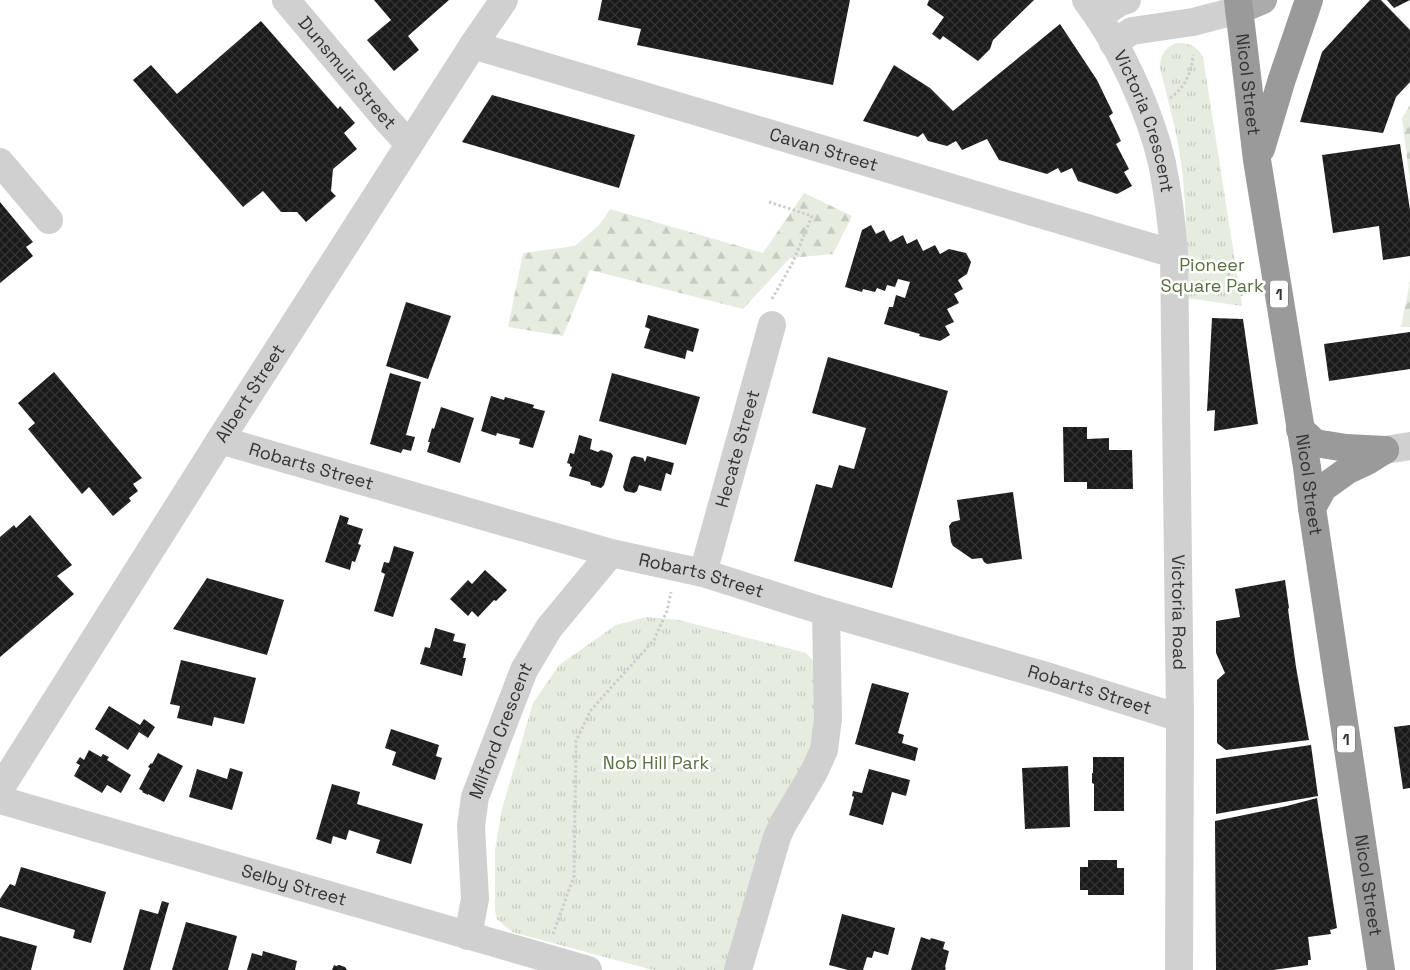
<svg xmlns="http://www.w3.org/2000/svg" width="1410" height="970" font-family="'Space Grotesk',sans-serif">
	<style>
		.forest { fill: url(#forest-firs) }
		.park { fill: url(#park-tufts) }
		.building { fill: url(#building-cross-hatch) }
		.lines { fill: none; stroke-linecap: round; stroke-linejoin: round }
		.path { stroke: #cdcdcd; stroke-width: 3; stroke-dasharray: 2.5 2.5; stroke-linecap: butt }
		.minor { stroke: #d0d0d0; stroke-width: 28 }
		.major { stroke: #ababab; stroke-width: 28 }
		.highway { stroke: #9a9a9a; stroke-width: 28 }
		.labels { text-anchor: middle; stroke-width: 5; stroke-linejoin: round; paint-order: stroke }
		.shield { fill: #fff; stroke: #707070; stroke-width: 1 }
		.shield-label { font-size: 16px; font-weight: bold; fill: #333 }
		.street-label { font-size: 18px; fill: #333; stroke: #fff }
		.park-label { font-size: 18px; fill: #56703f; stroke: #fff }
	</style>
	<defs>
		<pattern id="forest-firs" width="22" height="20" patternUnits="userSpaceOnUse" patternTransform="scale(1.25)"><rect width="22" height="20" fill="#e6ecdf"/><path d="M5 1l3.5 6h-7zM16 11l3.5 6h-7z" fill="#c6cbc0"/></pattern>
		<pattern id="park-tufts" width="24" height="20" patternUnits="userSpaceOnUse" patternTransform="scale(1.25)"><rect width="24" height="20" fill="#e6ecdf"/><path d="M3 7l-1-3M5 7V3M7 7l1-3M15 17l-1-3M17 17v-4M19 17l1-3" fill="none" stroke="#c6cbc0"/></pattern>
		<pattern id="building-cross-hatch" width="8" height="8" patternUnits="userSpaceOnUse" patternTransform="scale(1.25)"><rect width="8" height="8" fill="#1a1a1a"/><path d="M0 0l8 8M0 8l8-8" fill="none" stroke="#333"/></pattern>
	</defs>
	<rect width="100%" height="100%" fill="#fff"/>
	<!-- forest -->
	<g class="forest">
		<polygon points="1410,105 1410,182 1402,118"/>
		<polygon points="804,193 852,216 833,254 790,258 743,309 590,270 563,336 508,327 523,253 575,246 600,224 610,209 763,253"/>
		<polygon points="1410,281 1410,327 1401,327 1409,287"/>
	</g>
	<!-- park -->
	<g class="park">
		<path d="M1176 43C1189 43 1196 45 1203 57L1242 306 1186 298C1187 258 1187 219 1183 180 1180 142 1169 105 1160 68 1160 55 1165 48 1176 43Z"/>
		<polygon points="646,617 679,620 806,653 819,667 818,744 726,970 653,970 512,932 497,919 495,911 495,850 502,809 533,703 559,665 616,625"/>
	</g>
	<!-- building -->
	<g class="building">
		<polygon points="374,0 449,0 408,36 419,50 394,71 367,40 391,20"/>
		<polygon points="602,0 850,0 833,85 637,45 641,29 598,20"/>
		<polygon points="929,0 1034,0 993,40 990,49 978,61 943,36 940,40 932,34 944,17 927,5"/>
		<polygon points="1370,0 1381,0 1410,30 1410,82 1396,97 1383,133 1300,122 1322,52"/>
		<polygon points="1387,0 1410,0 1394,8"/>
		<polygon points="261,21 338,109 340,106 355,123 344,133 357,149 333,169 331,191 336,196 306,222 297,212 281,212 263,191 243,207 133,80 151,65 177,94"/>
		<polygon points="1060,24 1097,80 1113,113 1109,116 1121,141 1116,144 1129,169 1124,172 1132,186 1117,194 1078,181 1072,168 1061,173 1058,168 1047,174 999,160 987,139 962,150 956,141 947,146 928,141 923,133 918,137 863,121 894,65 930,88 953,111"/>
		<polygon points="492,95 635,135 619,188 462,142"/>
		<polygon points="1400,144 1410,210 1410,256 1383,260 1379,226 1333,233 1322,155"/>
		<polygon points="0,202 33,242 26,247 33,256 0,283"/>
		<polygon points="871,225 876,234 884,230 890,242 903,235 907,244 917,239 923,251 935,245 940,254 949,249 966,253 971,262 967,274 958,280 963,289 954,294 959,303 947,309 954,322 945,326 950,335 940,341 919,336 920,334 884,324 889,307 893,307 896,295 905,298 910,282 898,279 895,287 887,285 885,291 877,288 875,292 863,289 862,292 845,287 862,230"/>
		<polygon points="406,302 451,316 428,379 386,366"/>
		<polygon points="648,315 699,329 693,352 687,350 685,359 644,348 650,329 645,327"/>
		<polygon points="1212,318 1243,319 1258,424 1214,431 1215,410 1207,411"/>
		<polygon points="1410,332 1410,369 1329,381 1324,344"/>
		<polygon points="828,357 948,391 892,588 794,561 816,484 832,488 839,465 854,469 866,428 812,413"/>
		<polygon points="54,372 142,478 133,484 138,491 129,498 131,501 113,516 89,487 82,494 28,429 35,423 18,403"/>
		<polygon points="390,373 421,382 406,435 415,437 411,451 403,449 401,453 370,444"/>
		<polygon points="612,373 700,397 686,445 599,421"/>
		<polygon points="491,396 504,400 505,397 534,405 533,408 545,411 533,448 519,444 520,439 497,433 496,436 481,431"/>
		<polygon points="441,407 474,418 460,463 427,452 430,442 428,442 432,428 434,429"/>
		<polygon points="1063,427 1087,427 1087,439 1109,438 1109,450 1132,450 1133,489 1087,489 1087,482 1064,482"/>
		<polygon points="579,435 592,439 590,449 598,452 601,450 611,453 613,456 604,485 601,488 591,485 590,482 569,476 572,467 570,466 570,464 567,463 570,453 574,454"/>
		<polygon points="634,456 643,458 645,462 647,456 674,463 671,475 666,473 661,491 639,485 637,491 634,493 625,491 623,487 631,458"/>
		<polygon points="1013,492 1022,559 987,564 984,562 982,558 972,559 953,546 951,542 949,526 952,522 960,520 957,500"/>
		<polygon points="30,515 72,565 57,576 74,594 0,657 0,537 14,525 16,528"/>
		<polygon points="340,515 349,518 347,524 363,529 358,544 361,545 355,562 352,561 350,570 325,562"/>
		<polygon points="394,546 414,552 393,617 374,611 385,574 381,572 384,562 389,563"/>
		<polygon points="485,570 507,590 496,601 494,600 478,617 472,611 468,616 450,599 468,580 472,584"/>
		<polygon points="207,578 284,600 267,655 173,629"/>
		<polygon points="1285,580 1289,608 1288,609 1296,667 1309,740 1226,750 1217,743 1217,680 1225,673 1216,653 1216,621 1240,617 1235,589"/>
		<polygon points="435,628 455,634 453,641 466,644 463,658 466,658 462,676 420,664 425,647 430,648"/>
		<polygon points="181,660 256,678 244,724 214,717 212,726 177,718 180,706 170,704"/>
		<polygon points="872,683 909,693 898,733 904,735 902,743 918,748 915,761 855,744"/>
		<polygon points="109,706 140,725 144,719 155,727 148,738 139,732 128,750 95,729"/>
		<polygon points="1410,725 1410,788 1403,789 1394,727"/>
		<polygon points="391,729 439,745 436,756 442,758 435,780 392,765 396,752 385,748"/>
		<polygon points="1311,745 1318,796 1216,814 1216,759"/>
		<polygon points="89,750 101,757 103,754 109,757 107,760 131,775 121,793 107,785 102,793 74,776 80,765 76,763 80,757 84,760"/>
		<polygon points="158,753 183,766 164,802 148,794 148,795 142,792 143,791 139,789 150,768 148,767 151,763 152,764"/>
		<polygon points="1093,757 1124,757 1124,811 1094,811 1094,784 1092,783 1092,773 1093,773"/>
		<polygon points="1068,766 1070,827 1025,829 1022,768"/>
		<polygon points="230,768 243,772 232,810 189,797 197,769 227,779"/>
		<polygon points="869,769 910,780 906,796 892,792 883,825 849,815 854,797 852,796 853,791 862,793"/>
		<polygon points="332,784 360,792 357,804 423,824 411,864 376,853 380,840 349,830 346,840 333,836 331,844 316,839"/>
		<polygon points="1317,798 1337,928 1330,930 1331,934 1308,937 1311,960 1308,960 1308,965 1273,970 1216,970 1215,821 1287,806"/>
		<polygon points="1088,860 1117,860 1117,868 1124,868 1124,895 1088,895 1088,890 1080,890 1080,867 1088,867"/>
		<polygon points="21,867 106,892 91,943 73,938 75,930 0,907 0,899 10,884 15,886"/>
		<polygon points="162,901 169,903 150,970 123,970 140,909 158,914"/>
		<polygon points="842,914 895,928 888,955 874,951 872,958 867,957 863,970 848,970 829,965"/>
		<polygon points="186,922 237,936 228,970 172,970"/>
		<polygon points="0,936 37,946 31,970 0,970"/>
		<polygon points="921,937 930,940 931,938 945,942 943,949 949,951 945,967 946,968 945,970 911,970"/>
		<polygon points="263,951 297,961 295,970 247,970 252,953 262,956"/>
		<polygon points="334,965 336,966 339,965 345,967 347,970 332,970"/>
	</g>
	<g class="lines">
		<!-- path -->
		<g class="path">
			<path d="M1170 98C1184 89 1192 72 1193 55"/>
			<polyline points="769,202 812,216 793,262 772,299"/>
			<path d="M1201 260C1212 265 1228 271 1235 281 1238 286 1240 291 1242 296"/>
			<polyline points="553,934 574,876 576,741 591,710 654,640 667,611 671,592"/>
		</g>
		<!-- minor -->
		<g class="minor">
			<path id="s1" d="M286 0 386 119 409 144"/>
			<path id="s2" d="M1086 0C1119 43 1150 111 1162 163 1168 193 1172 224 1174 254L1180 718 1179 970"/>
			<polyline points="1098,17 1120,2 1127,0"/>
			<polyline points="1113,43 1132,31 1193,22 1239,10"/>
			<path id="s3" d="M473 45 1174 254"/>
			<polyline points="0,162 49,220"/>
			<path id="s4" d="M220 440 611 553 703 573 826 612 1053 678 1180 718"/>
			<polyline points="1385,450 1410,446"/>
			<path id="s5" d="M703 573 772 325"/>
			<path id="s6" d="M0 789 220 440 473 45 504 0"/>
			<path id="s7" d="M0 800 588 970"/>
			<path id="s8" d="M468 936 475 899 471 826 475 797 524 670 549 628 611 553"/>
			<polyline points="738,970 777,837 783,824 814,772 824,750 828,719 826,612"/>
		</g>
		<!-- major -->
		<polyline class="major" points="1239,10 1263,0"/>
		<!-- highway -->
		<g class="highway">
			<path id="s9" d="M1238 0 1257 160 1307 467 1312 508 1381 970"/>
			<polyline points="1261,149 1282,79 1309,0"/>
			<polyline points="1300,429 1315,443 1346,448 1385,450"/>
			<polyline points="1312,508 1323,488 1348,470 1369,460 1385,450"/>
		</g>
	</g>
	<g class="labels">
		<!-- shield labels -->
		<g class="shield">
			<rect x="1270" y="280.5" width="18" height="27" rx="4"/>
			<rect x="1337" y="725.5" width="18" height="27" rx="4"/>
		</g>
		<g class="shield-label">
			<text x="1279" y="300">1</text>
			<text x="1346" y="745">1</text>
		</g>
		<!-- street labels -->
		<g class="street-label">
			<text dy="6" stroke="none"><textPath href="#s1" startOffset="95">Dunsmuir Street</textPath></text>
			<text dy="6" stroke="none"><textPath href="#s9" startOffset="85">Nicol Street</textPath></text>
			<text dy="6" stroke="none"><textPath href="#s2" startOffset="136">Victoria Crescent</textPath></text>
			<text dy="6" stroke="none"><textPath href="#s3" startOffset="366">Cavan Street</textPath></text>
			<text dy="6" stroke="none"><textPath href="#s6" startOffset="468">Albert Street</textPath></text>
			<text dy="6" stroke="none"><textPath href="#s5" startOffset="129">Hecate Street</textPath></text>
			<text dy="6" stroke="none"><textPath href="#s4" startOffset="95">Robarts Street</textPath></text>
			<text dy="6" stroke="none"><textPath href="#s9" startOffset="490">Nicol Street</textPath></text>
			<text dy="6" stroke="none"><textPath href="#s4" startOffset="500">Robarts Street</textPath></text>
			<text dy="6" stroke="none"><textPath href="#s2" startOffset="631">Victoria Road</textPath></text>
			<text dy="6" stroke="none"><textPath href="#s4" startOffset="905">Robarts Street</textPath></text>
			<text dy="6" stroke="none"><textPath href="#s8" startOffset="211">Milford Crescent</textPath></text>
			<text dy="6" stroke="none"><textPath href="#s7" startOffset="306">Selby Street</textPath></text>
			<text dy="6" stroke="none"><textPath href="#s9" startOffset="895">Nicol Street</textPath></text>
		</g>
		<!-- park labels -->
		<g class="park-label">
			<text x="1212" y="271">Pioneer<tspan x="1212" dy="21">Square Park</tspan></text>
			<text x="656" y="769">Nob Hill Park</text>
		</g>
	</g>
</svg>
